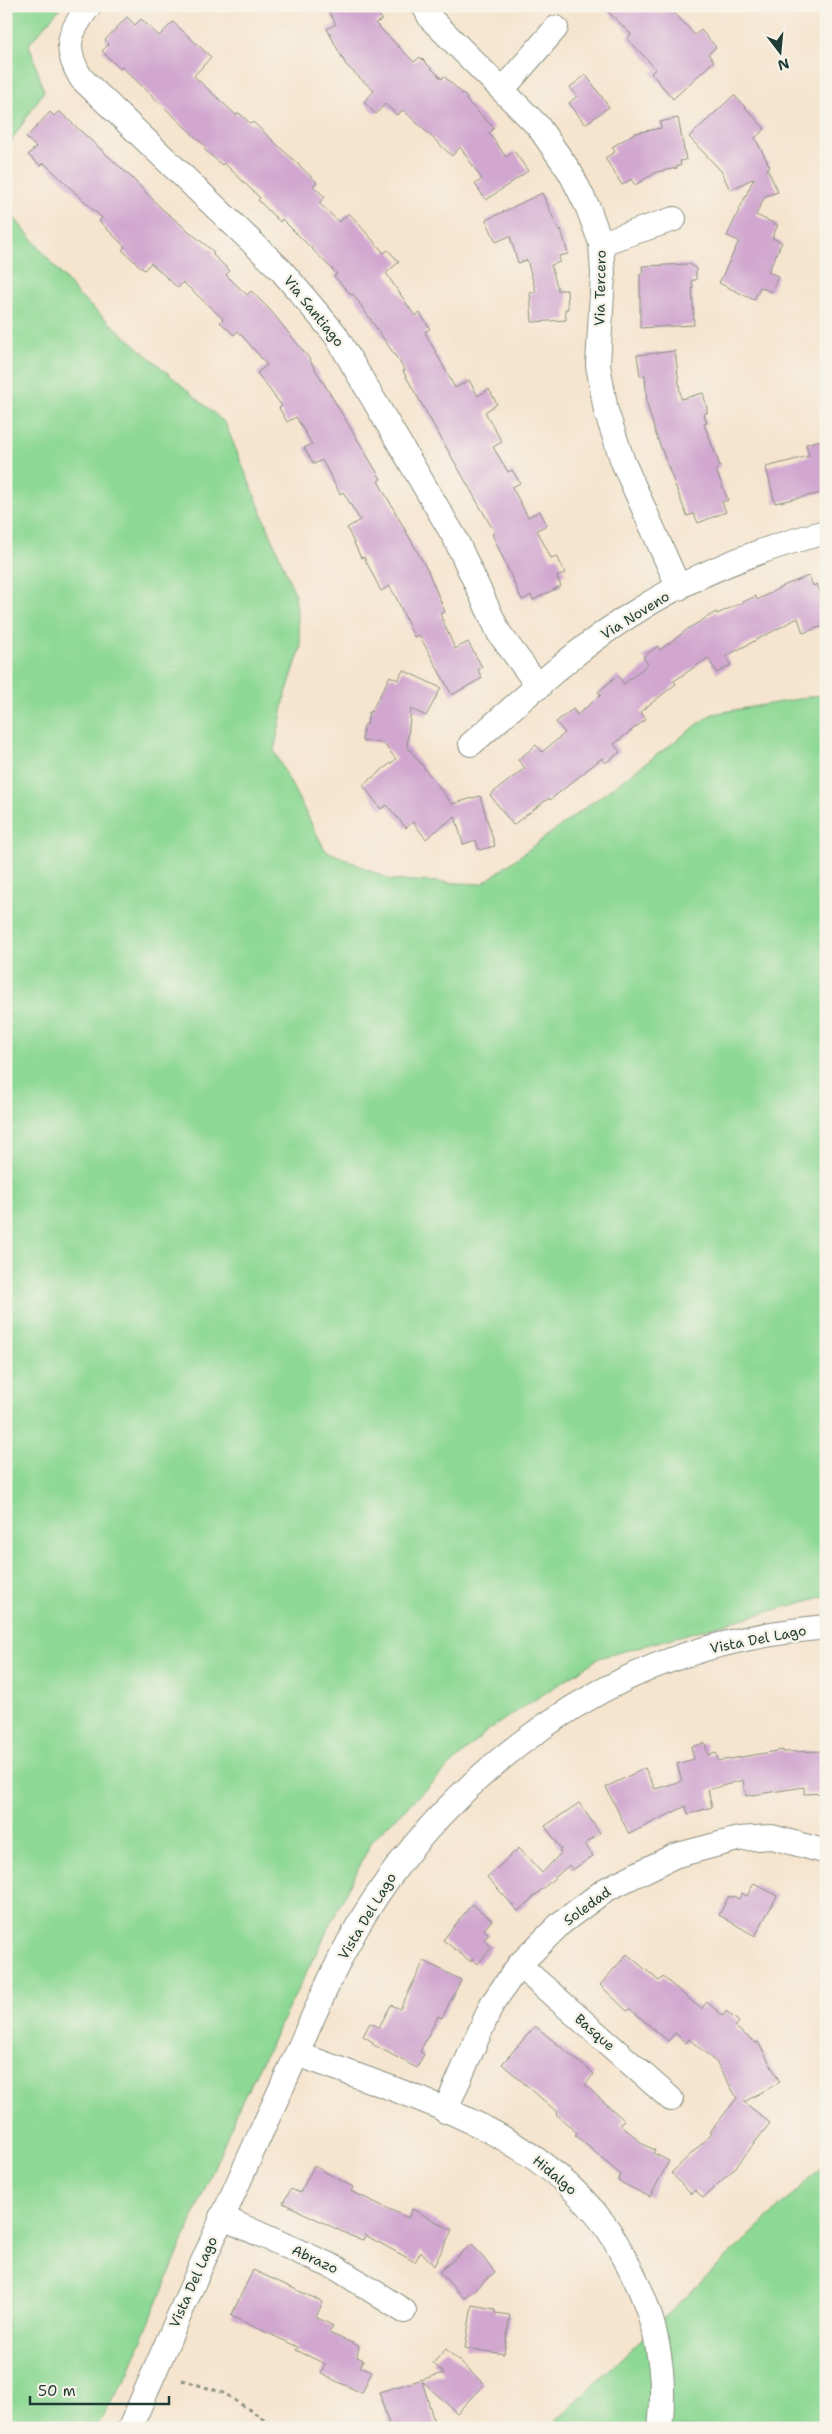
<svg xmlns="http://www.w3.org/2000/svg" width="832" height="2434" font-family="'Shantell Sans',sans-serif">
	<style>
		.green { fill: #8dd894; stroke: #568a64 }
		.building { fill: #d1a7d0 }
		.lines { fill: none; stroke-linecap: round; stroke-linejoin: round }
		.minor-casing { stroke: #8a9081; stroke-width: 26 }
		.path { stroke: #8a9081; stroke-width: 3; stroke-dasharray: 4 4; stroke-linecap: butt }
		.minor { stroke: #fff; stroke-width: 24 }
		.labels { text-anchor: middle; stroke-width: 5; stroke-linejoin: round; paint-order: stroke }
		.street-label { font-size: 14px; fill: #1f3d34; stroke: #f7f3e8 }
	</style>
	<rect width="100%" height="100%" fill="#f7f3e8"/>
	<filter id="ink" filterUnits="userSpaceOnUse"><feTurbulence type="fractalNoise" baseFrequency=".02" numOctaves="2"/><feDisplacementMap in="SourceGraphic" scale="10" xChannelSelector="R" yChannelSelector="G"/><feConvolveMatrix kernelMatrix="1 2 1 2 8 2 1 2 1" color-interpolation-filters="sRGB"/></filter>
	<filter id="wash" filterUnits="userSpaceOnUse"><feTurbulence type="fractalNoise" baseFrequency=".0096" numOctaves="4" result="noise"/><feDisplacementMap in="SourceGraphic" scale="20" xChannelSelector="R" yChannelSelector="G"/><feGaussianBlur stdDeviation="1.12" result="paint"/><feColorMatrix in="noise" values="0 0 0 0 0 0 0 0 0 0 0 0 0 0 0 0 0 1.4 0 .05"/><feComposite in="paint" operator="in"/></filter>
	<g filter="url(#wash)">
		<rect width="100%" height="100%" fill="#f5e4ce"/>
		<!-- green -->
		<g class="green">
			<polygon points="6,6 62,6 29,44 44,91 6,149"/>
			<polygon points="6,205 12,215 79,296 225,423 295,594 301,647 285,697 274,751 325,850 391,880 482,884 712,714 826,694 826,1596 599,1658 488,1730 373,1839 239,2107 127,2376 96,2428 6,2428"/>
			<polygon points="826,2163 826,2428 548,2428"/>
		</g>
		<g id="blocks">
			<!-- building -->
			<g class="building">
				<polygon points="340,6 374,6 382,20 375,23 414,62 420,57 442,79 444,76 467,98 466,100 494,128 489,133 506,157 514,151 528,171 486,200 475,184 482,179 460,147 452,156 403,110 397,115 385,104 376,114 364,102 374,91 346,65 327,29 336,24 329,12"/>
				<polygon points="602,6 655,6 662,13 669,7 695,35 701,30 716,47 708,54 714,61 673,99 651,73 656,69 627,38 631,34"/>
				<polygon points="127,17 135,25 141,19 159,36 173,22 211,57 194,76 236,115 239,113 251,124 253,122 317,182 313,186 325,197 319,203 339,222 349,213 384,253 388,250 399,262 386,273 415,316 420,313 430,329 425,332 455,388 469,380 478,396 489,389 497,404 485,412 502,442 493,447 508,472 512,470 520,483 512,487 528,517 540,511 547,525 537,530 551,558 557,556 565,573 557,577 561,586 533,600 531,595 522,600 492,534 495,533 413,389 403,371 405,370 353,294 351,295 334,276 337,274 282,219 280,222 258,200 260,198 224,163 222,165 204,149 206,147 122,67 120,69 102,51 109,44 105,40"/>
				<polygon points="586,75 609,107 585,124 569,103 577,96 570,87"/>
				<polygon points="734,95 765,129 755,138 770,167 767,168 778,192 765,196 756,215 778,225 772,238 782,242 768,272 778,276 771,292 760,287 754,300 719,283 739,241 727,236 754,178 730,190 721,171 689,137"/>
				<polygon points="59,111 132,178 161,208 214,252 212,254 230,271 226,275 247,295 251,291 271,311 308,357 381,479 378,481 428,571 445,612 440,614 455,649 468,642 482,667 478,670 482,678 452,695 419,635 414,637 395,595 389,586 381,591 364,557 361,558 347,528 360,520 343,492 340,494 322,460 314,464 304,448 312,444 296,417 287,422 279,408 282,406 257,373 267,365 238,331 234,335 220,322 223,319 183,282 178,288 151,263 144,270 122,250 125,247 99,221 102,218 44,163 41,166 28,155 36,147 26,138 50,112 54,116"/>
				<polygon points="678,118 686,160 680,161 681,165 677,166 677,168 657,172 635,185 631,179 622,185 605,158 615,152 612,147 635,133 661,128 660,122"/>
				<polygon points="542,193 559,230 561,229 568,254 559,256 560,262 551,265 558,290 567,290 568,309 565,309 566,320 532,322 530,292 536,292 527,260 518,263 510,236 496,242 486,220"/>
				<polygon points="690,264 696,269 696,280 692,280 694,325 640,328 640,274 643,274 642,266"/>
				<polygon points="675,351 681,399 703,393 707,408 707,413 704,414 707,423 704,424 720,466 716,470 728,500 722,502 726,512 698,523 694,514 687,516 680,498 655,432 647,404 645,375 640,376 637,355"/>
				<polygon points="826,439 826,492 775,503 766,467 809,456 806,444"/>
				<polygon points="809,576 813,586 817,584 826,608 826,625 803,633 798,618 726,656 731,665 717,673 708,658 674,681 676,684 640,712 646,719 614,744 620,752 605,763 602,758 550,800 549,798 513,825 490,795 525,768 518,760 536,745 542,752 565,733 556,722 573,709 577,715 601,695 598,692 618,675 624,684 648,664 643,657 658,646 660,650 689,628 716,612 717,614 756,596 757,600 785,585"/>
				<polygon points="403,670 441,688 426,716 411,709 407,746 452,804 480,796 495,846 479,850 476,840 463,844 455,816 426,839 413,822 406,828 387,805 381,809 363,785 396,759 383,743 362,741 364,725 367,725 369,712 371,712 390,676 398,680"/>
				<polygon points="705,1743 708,1755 716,1753 718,1761 783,1750 783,1752 826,1751 826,1793 804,1794 804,1787 746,1796 743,1780 708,1790 712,1807 688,1814 686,1806 629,1834 606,1787 645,1768 655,1789 682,1781 677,1764 694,1759 691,1747"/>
				<polygon points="579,1803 600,1833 585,1844 593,1856 572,1870 569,1865 518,1911 487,1877 519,1848 542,1873 561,1853 559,1851 561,1849 545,1826"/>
				<polygon points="754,1883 777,1896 755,1936 719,1915 729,1896 732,1898 733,1896 739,1899 742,1893 747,1896"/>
				<polygon points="472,1904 492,1920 484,1930 489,1934 484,1940 492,1947 478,1964 472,1959 471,1962 443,1940"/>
				<polygon points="627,1954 659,1981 663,1977 701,2009 707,2002 723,2016 726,2011 739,2022 735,2027 756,2043 758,2042 780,2082 744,2102 770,2123 736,2167 703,2198 695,2190 691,2194 671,2173 712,2134 710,2132 737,2098 717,2063 689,2039 686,2043 675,2033 668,2041 630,2009 627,2011 600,1985"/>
				<polygon points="424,1961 461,1980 442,2018 438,2016 420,2052 424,2054 417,2068 372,2044 373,2042 363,2036 370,2023 379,2027 391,2005 400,2009"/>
				<polygon points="535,2026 594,2074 585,2085 624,2120 620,2124 644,2145 655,2150 653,2153 669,2161 650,2197 618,2181 621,2175 575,2135 577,2133 556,2114 557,2112 502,2064"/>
				<polygon points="314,2166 353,2187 351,2191 408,2218 412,2209 452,2230 434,2266 421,2251 415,2262 365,2235 363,2240 351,2236 283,2203 291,2189 300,2193"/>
				<polygon points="472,2244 495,2272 464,2298 439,2272"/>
				<polygon points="253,2270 323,2302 316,2317 333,2326 329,2333 359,2346 357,2357 363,2360 360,2366 372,2371 362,2393 321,2374 325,2364 296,2350 298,2347 231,2316"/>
				<polygon points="472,2305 495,2309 495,2313 510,2315 504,2354 465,2348"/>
				<polygon points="446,2349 484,2384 457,2413 422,2381 436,2428 390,2428 379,2392 444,2373 433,2363"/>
			</g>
		</g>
	</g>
	<g filter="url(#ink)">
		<use href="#blocks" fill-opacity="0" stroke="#8a9081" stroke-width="1"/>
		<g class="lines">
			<defs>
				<g id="minor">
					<path d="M89 6C68 34 63 47 81 78L281 270 335 334 455 538 499 633 539 687"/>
					<polyline points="424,6 431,19 538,126 570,172 588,208 601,243 603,274 598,365 606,411 623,462 679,588"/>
					<polyline points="503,89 556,28"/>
					<polyline points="601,243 674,219"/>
					<path d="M471 744C523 700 578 646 637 611 695 574 759 549 826 532"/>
					<polyline points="519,1965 671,2099"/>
					<path d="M298 2054C406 2095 531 2127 604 2224 615 2238 623 2255 631 2270 656 2319 667 2373 660 2428"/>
					<polyline points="445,2111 492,2004 519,1965 561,1923 605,1890 674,1856 738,1839 772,1837 823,1851"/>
					<polyline points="221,2217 338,2269 404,2311"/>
					<path d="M130 2428C179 2315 228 2203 280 2091 307 2033 330 1972 363 1917 444 1785 583 1674 736 1641 766 1634 796 1630 826 1627"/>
				</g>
			</defs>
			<!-- minor casing -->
			<use href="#minor" class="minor-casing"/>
			<!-- path -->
			<polyline class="path" points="182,2380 224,2393 277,2428"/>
			<!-- minor -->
			<use href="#minor" class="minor"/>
		</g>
	</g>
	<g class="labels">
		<!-- street labels -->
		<g class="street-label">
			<text transform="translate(600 288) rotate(-89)" y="5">Via Tercero</text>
			<text transform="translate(314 311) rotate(51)" y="5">Via Santiago</text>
			<text transform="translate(635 615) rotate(-32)" y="5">Via Noveno</text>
			<text transform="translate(758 1639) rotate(-11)" y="5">Vista Del Lago</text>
			<text transform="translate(587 1906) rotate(-36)" y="5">Soledad</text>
			<text transform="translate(367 1916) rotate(-59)" y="5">Vista Del Lago</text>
			<text transform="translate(595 2032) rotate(41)" y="5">Basque</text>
			<text transform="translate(555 2175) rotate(40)" y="5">Hidalgo</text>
			<text transform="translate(315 2259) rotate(25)" y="5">Abrazo</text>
			<text transform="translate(193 2282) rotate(-66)" y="5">Vista Del Lago</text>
		</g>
	</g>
	<!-- margin -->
	<rect width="832" height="2434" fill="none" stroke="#f7f3e8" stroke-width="25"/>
	<!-- north arrow -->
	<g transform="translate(780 52) rotate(164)" stroke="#f7f3e8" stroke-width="4" paint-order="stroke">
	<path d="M0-4L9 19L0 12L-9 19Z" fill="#1f3d34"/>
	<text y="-8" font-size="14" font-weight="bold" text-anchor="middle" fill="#1f3d34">N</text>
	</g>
	<!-- scale -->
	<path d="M30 2396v8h139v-8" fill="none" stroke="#1f3d34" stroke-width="2.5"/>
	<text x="38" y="2396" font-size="15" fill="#1f3d34" stroke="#f7f3e8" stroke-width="4" paint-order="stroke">50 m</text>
</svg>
